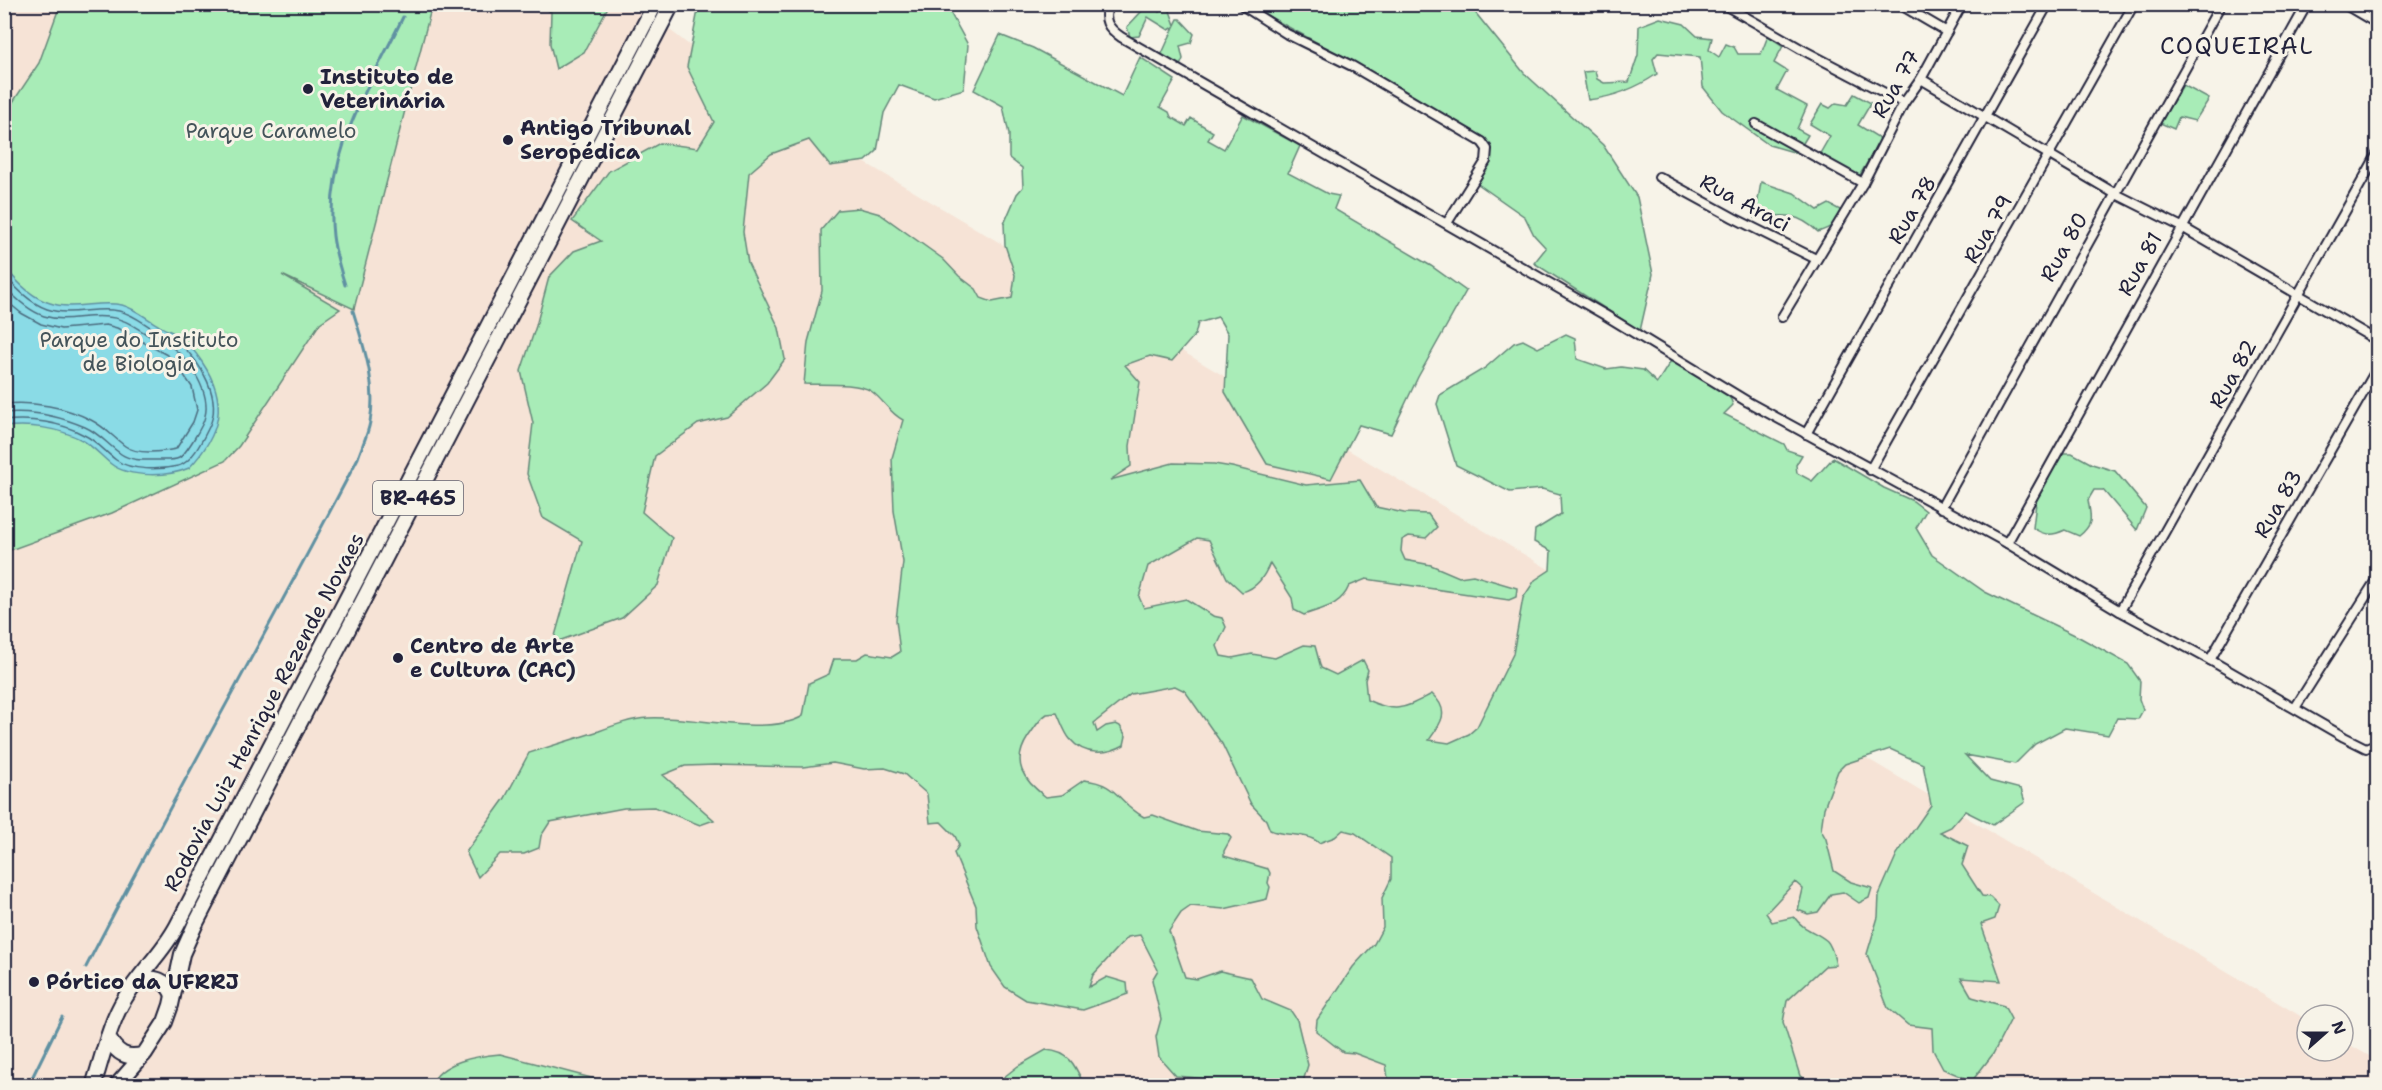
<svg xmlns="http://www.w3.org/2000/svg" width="2382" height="1090" font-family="'Shantell Sans',sans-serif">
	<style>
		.built { fill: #f6e3d6 }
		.green { fill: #a8ecb7; stroke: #658779; stroke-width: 1.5 }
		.water { fill: #8adbe6; stroke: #6091a2; stroke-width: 1.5 }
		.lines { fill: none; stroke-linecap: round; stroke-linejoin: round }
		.shore { stroke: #4c6c7f; stroke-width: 1.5 }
		.stream { stroke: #6091a2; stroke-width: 3 }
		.minor-casing { stroke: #22223b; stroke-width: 12 }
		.trunk-casing { stroke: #22223b; stroke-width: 18 }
		.minor { stroke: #f7f3e8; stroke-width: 8 }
		.trunk { stroke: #f7f3e8; stroke-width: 14 }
		.poi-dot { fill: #22223b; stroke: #f7f3e8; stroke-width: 2 }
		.labels { text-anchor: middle; stroke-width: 6; stroke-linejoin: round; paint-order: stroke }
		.shield { fill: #f7f3e8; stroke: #62616f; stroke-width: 1.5 }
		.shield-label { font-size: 20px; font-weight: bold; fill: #22223b }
		.poi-label { font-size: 21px; font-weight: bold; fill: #22223b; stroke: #f7f3e8; text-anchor: start }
		.street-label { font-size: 21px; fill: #22223b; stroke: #f7f3e8 }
		.park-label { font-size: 21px; fill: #44545a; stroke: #f7f3e8 }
		.quarter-label { font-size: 24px; letter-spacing: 1.5px; fill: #22223b; stroke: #f7f3e8 }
	</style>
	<rect width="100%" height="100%" fill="#f7f3e8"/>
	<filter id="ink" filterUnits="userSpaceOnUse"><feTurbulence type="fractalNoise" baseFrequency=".0167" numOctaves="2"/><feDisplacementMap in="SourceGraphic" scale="12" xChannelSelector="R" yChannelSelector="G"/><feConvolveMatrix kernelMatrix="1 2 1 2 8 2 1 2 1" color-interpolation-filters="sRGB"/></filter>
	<g filter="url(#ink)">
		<!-- built -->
		<polygon class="built" points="5,4 638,5 758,99 2307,1020 2307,1051 2343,1051 2343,1041 2378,1061 2377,1086 5,1086"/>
		<!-- green -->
		<g class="green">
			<polygon points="60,5 432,5 354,309 282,275 340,309 320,323 239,446 225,461 112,513 5,552 5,114 39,63"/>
			<polygon points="540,5 539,5 609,5 584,52 556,69 550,44 551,12"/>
			<polygon points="699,5 946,5 968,45 964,89 934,98 899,85 884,113 877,151 866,161 830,166 809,140 771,154 749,173 743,232 748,263 779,328 785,359 767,383 727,417 698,424 655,456 642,512 672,538 658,585 622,618 553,643 582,541 543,518 527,474 533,423 521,371 536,326 549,277 574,251 601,241 572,221 609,171 660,143 698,148 714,122 687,67"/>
			<polygon points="1143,5 1154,5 1159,12 1163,8 1169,8 1175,25 1178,19 1180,19 1194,34 1191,43 1180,46 1183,59 1179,68 1160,58 1174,27 1169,30 1148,17 1139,36 1130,37 1127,27 1141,12"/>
			<polygon points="1248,5 1471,5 1474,11 1524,73 1603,145 1637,197 1653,274 1640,331 1534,263 1546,248 1534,235 1525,217 1478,184 1491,145 1404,90"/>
			<path d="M1660 18 1684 24 1697 36 1712 38 1709 50 1719 57 1726 44 1734 47 1738 54H1761L1768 36 1783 46 1774 63 1787 71 1777 90 1807 106 1797 129 1808 135 1797 153 1769 145 1722 111 1703 87 1700 57 1658 53 1653 59 1657 74C1635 89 1614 97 1588 100L1583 72 1595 71 1597 79 1604 83 1629 82 1638 55 1639 26Z"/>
			<path d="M1000 35 1033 48 1122 96 1140 57 1175 80 1160 107 1169 112 1171 117 1186 126 1191 118 1213 132 1208 140 1224 149 1243 115 1300 146 1288 173 1328 194 1339 196 1334 209 1431 266 1466 291 1418 377 1391 434 1359 425 1331 479 1267 464 1225 392 1228 334 1218 317 1198 323 1195 335 1172 361 1150 356 1125 365 1140 382 1130 446 1131 466 1110 480 1173 463 1214 464 1232 467 1306 485 1360 480 1376 507 1404 513 1428 514 1437 527 1426 538 1409 536 1402 540 1401 551 1405 560 1431 565 1459 577 1473 575 1517 588 1516 597 1509 600 1366 579 1349 586C1341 606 1323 608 1304 615L1294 610 1292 598 1270 563C1264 577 1257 588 1242 592L1227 578 1209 540 1197 538 1148 566 1139 597 1144 608 1186 599 1213 616 1222 618 1226 627 1217 646 1221 656 1232 658 1252 654 1275 658 1304 645 1315 646 1321 668 1336 675 1363 660 1368 670 1365 680 1367 700C1398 714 1404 708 1432 694 1451 711 1441 724 1429 740L1449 743 1469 734 1477 727 1513 654 1523 598 1535 580 1550 570 1551 551 1534 542 1535 530 1561 514 1560 494 1542 489 1510 492 1456 465 1437 404 1440 395 1485 368 1514 343 1523 340 1538 348 1566 334 1575 338 1577 359 1606 369 1621 367 1643 370 1657 383 1672 359C1688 369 1730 387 1733 405L1724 414 1784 444 1787 450 1802 455 1796 465 1797 473 1812 481 1833 458 1884 488 1913 501 1926 511 1916 528 1932 555 1985 592 2079 637 2128 664 2140 681 2139 699 2143 710 2138 719 2117 718 2108 735 2065 728 2035 744 2015 764 1965 755 1990 781 2021 789 2025 802 1993 825 1965 811 1951 827 1940 832 1968 846 1962 865 1982 896 1990 897 1999 906 1995 919 1981 924 2001 981 1961 978 1972 997 2004 1006 2011 1019 1993 1054 1972 1081 1943 1069 1933 1050 1932 1028 1908 1025 1888 1008 1867 954 1878 917 1879 895 1897 854 1931 805 1923 764 1890 749 1845 764 1838 771 1824 808 1821 830 1826 839 1834 871 1851 882 1872 888 1869 898 1859 903 1843 892 1831 894 1818 912 1808 914 1798 910 1803 889 1795 882 1766 913 1772 922 1794 917C1804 931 1816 931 1827 941 1832 946 1834 957 1836 965L1825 966 1787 1001 1783 1022 1800 1076 1817 1085H1389L1386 1065 1354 1053 1343 1052 1316 1031 1317 1020 1353 967 1374 944 1383 927 1382 898 1391 879V858L1355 833 1343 830 1335 837 1319 843C1306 832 1286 837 1270 830L1266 820 1251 804 1222 744 1185 691 1175 686 1131 694 1094 723 1097 732 1106 726 1116 724 1120 726 1126 736 1124 745C1107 755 1084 756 1070 739 1064 732 1061 721 1057 713L1047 714C1039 719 1034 729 1028 737 1011 763 1023 780 1046 797L1062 795 1084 780C1118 783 1118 803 1144 817L1153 815 1197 831 1228 834 1231 838 1224 851V856L1268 869 1270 873 1268 883 1270 887 1267 899 1224 909 1191 906 1181 913 1169 931 1185 977 1197 979 1220 971 1251 978 1262 999 1291 1011 1297 1020 1308 1065 1302 1085H1217L1208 1079 1176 1076 1159 1057 1156 1037 1161 1019 1152 980 1158 970 1140 935 1128 937 1093 975 1089 987 1107 977 1127 983 1128 994 1083 1010 1026 1000 1005 987 991 967 977 926 976 906 954 853 959 845 955 836 941 822 930 823 927 794 904 774 885 768 864 769 833 763 803 767 715 765 685 766 663 775 714 820 700 825 654 807 624 808 550 822 541 836 539 848 524 854H500L478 877 466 852 505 798 529 753C552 746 576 738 599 731 615 725 631 719 648 718 690 715 768 737 803 716L809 683 829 674 834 659H857L867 653 892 657 900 652 896 620 903 562 894 511 892 458 903 420C889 413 883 399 871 391 857 382 821 385 804 384L808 342 822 291 821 230 838 210 859 208 880 214 943 259 959 276 976 289 981 298 992 302 1012 298 1015 275 1005 245 1004 224 1017 194 1023 187 1022 168 1009 158V134L1003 106 974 90Z"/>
			<polygon points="2183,85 2209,99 2195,121 2179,117 2174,129 2160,123"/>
			<polygon points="1854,94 1871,103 1858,125 1881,139 1857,180 1818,157 1830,136 1810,124 1822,104 1830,108 1836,103 1847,105"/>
			<path d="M1761 182 1794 193 1818 210 1829 204 1840 210C1839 224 1830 228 1818 232 1796 211 1783 215 1755 218Z"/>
			<path d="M2063 453H2072L2092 464 2115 471 2146 508 2137 530 2103 490H2094L2088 500C2091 518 2094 524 2079 536L2065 530C2052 536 2045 536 2033 528L2037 494Z"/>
			<path d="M1046 1050C1070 1052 1075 1065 1084 1085H994L1018 1066Z"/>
			<path d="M500 1054 618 1085H431C441 1061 477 1056 500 1054Z"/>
		</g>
		<!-- water -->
		<path class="water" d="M4 266C15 280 32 298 50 303 73 311 98 300 122 305 136 309 146 318 158 325 165 330 175 332 182 338 190 345 196 353 202 362 229 402 221 434 189 468 169 477 129 478 111 464 101 456 94 447 82 440 59 428 30 424 5 427Z"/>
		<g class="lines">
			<!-- shore -->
			<g class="shore">
				<path d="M4 275C16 288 30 303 47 309 71 317 95 306 119 311 133 314 143 323 155 330 163 335 172 338 179 343 201 362 223 399 209 427 203 439 192 463 178 466 161 470 131 471 116 460 105 452 97 441 84 435 61 422 30 418 4 421"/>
				<path d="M4 286C15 298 29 311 44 316 66 323 86 314 108 317 126 318 137 329 153 338 159 341 167 344 173 348 190 361 211 393 205 416 204 424 186 454 179 458 173 461 163 460 156 460 145 460 131 461 121 454 108 445 99 433 85 427 59 416 32 410 4 413"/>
				<path d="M4 299 21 313 41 324 61 329 106 325 117 328 167 355 175 362 192 387 197 410 193 422 176 449C162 452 137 455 125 446 113 437 105 427 91 420 66 407 33 401 4 404"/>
			</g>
			<!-- stream -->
			<g class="stream">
				<path d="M345 285C340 269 335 253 333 236 324 154 369 87 403 17"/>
				<path d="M86 967C174 796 269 629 358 458 362 446 368 434 370 422 377 384 364 347 353 311"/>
				<polyline points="28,1086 62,1017"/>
			</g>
			<defs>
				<g id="minor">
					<path d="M1109 4C1102 20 1108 28 1121 37L1605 315 1748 402 2007 543 2120 611 2210 660 2344 737 2366 748 2378 743"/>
					<polyline points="1240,4 1287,34 1352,66 1482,142 1487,149 1486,161 1447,223"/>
					<polyline points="1723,4 1801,49 1904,103"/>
					<polyline points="1899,4 1947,32"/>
					<polyline points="2344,4 2378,24"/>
					<polyline points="1921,79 2114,193 2182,227 2378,341"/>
					<polyline points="1756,124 1863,183"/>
					<polyline points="1659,177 1734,218 1816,259"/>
					<polyline points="1782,317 1863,183 1904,103 1921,79 1962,4"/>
					<polyline points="1806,434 2048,4"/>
					<polyline points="1870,470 2134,4"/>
					<polyline points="1941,508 2221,4"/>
					<polyline points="2007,543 2307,4"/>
					<polyline points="2120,611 2378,153"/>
					<polyline points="2210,660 2378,367"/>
					<polyline points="2295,708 2378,577"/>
				</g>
				<g id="trunk">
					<path d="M139 979C155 977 166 979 173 995"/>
					<path d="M108 1037C116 1053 127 1060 144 1054"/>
					<path d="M93 1086C103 1056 109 1024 125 998 140 972 162 954 177 926L655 4"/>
					<polyline points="116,1086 145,1053 165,1022 171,1005 182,954 195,925 672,4"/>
				</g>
			</defs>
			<!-- minor casing -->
			<use href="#minor" class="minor-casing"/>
			<!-- trunk casing -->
			<use href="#trunk" class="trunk-casing"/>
			<!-- minor -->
			<use href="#minor" class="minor"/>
			<!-- trunk -->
			<use href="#trunk" class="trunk"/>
		</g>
	</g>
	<!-- markers -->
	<g class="poi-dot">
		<circle cx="308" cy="89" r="6"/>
		<circle cx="508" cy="140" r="6"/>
		<circle cx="398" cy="658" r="6"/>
		<circle cx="34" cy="982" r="6"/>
	</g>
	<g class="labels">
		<!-- shield labels -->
		<rect class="shield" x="373" y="481" width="90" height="34" rx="4.5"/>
		<g class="shield-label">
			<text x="418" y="505">BR-465</text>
		</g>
		<!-- poi labels -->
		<g class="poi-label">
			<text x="320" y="84">Instituto de<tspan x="320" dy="24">Veterinária</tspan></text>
			<text x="520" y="135">Antigo Tribunal<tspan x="520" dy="24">Seropédica</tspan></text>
			<text x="410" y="653">Centro de Arte<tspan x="410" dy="24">e Cultura (CAC)</tspan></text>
			<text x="46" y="989">Pórtico da UFRRJ</text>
		</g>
		<!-- street labels -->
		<g class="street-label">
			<text transform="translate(1896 84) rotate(-60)" y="7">Rua 77</text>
			<text transform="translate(1745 203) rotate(28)" y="7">Rua Araci</text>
			<text transform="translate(1912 210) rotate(-60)" y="7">Rua 78</text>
			<text transform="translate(1988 229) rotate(-60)" y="7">Rua 79</text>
			<text transform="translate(2064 247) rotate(-61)" y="7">Rua 80</text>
			<text transform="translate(2140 264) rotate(-61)" y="7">Rua 81</text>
			<text transform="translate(2233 374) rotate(-61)" y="7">Rua 82</text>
			<text transform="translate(2278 504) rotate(-60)" y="7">Rua 83</text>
			<text transform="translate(264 712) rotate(-62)" y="7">Rodovia Luiz Henrique Rezende Novaes</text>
		</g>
		<!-- park labels -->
		<g class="park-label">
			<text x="271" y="138">Parque Caramelo</text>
			<text x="139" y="347">Parque do Instituto<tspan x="139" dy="24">de Biologia</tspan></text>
		</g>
		<!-- quarter labels -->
		<g class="quarter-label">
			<text x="2237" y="54">COQUEIRAL</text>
		</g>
	</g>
	<!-- margin -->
	<rect width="2382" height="1090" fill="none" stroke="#f7f3e8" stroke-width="24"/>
	<rect x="12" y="12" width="2358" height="1066" fill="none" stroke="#22223b" stroke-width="2" filter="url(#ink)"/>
	<!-- north arrow -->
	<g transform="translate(2325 1033) rotate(69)"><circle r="28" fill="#f7f3e8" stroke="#a29fa3" stroke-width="1.5"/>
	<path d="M0-4.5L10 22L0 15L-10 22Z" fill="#22223b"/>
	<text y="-9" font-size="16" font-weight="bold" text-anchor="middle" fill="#22223b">N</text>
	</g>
</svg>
